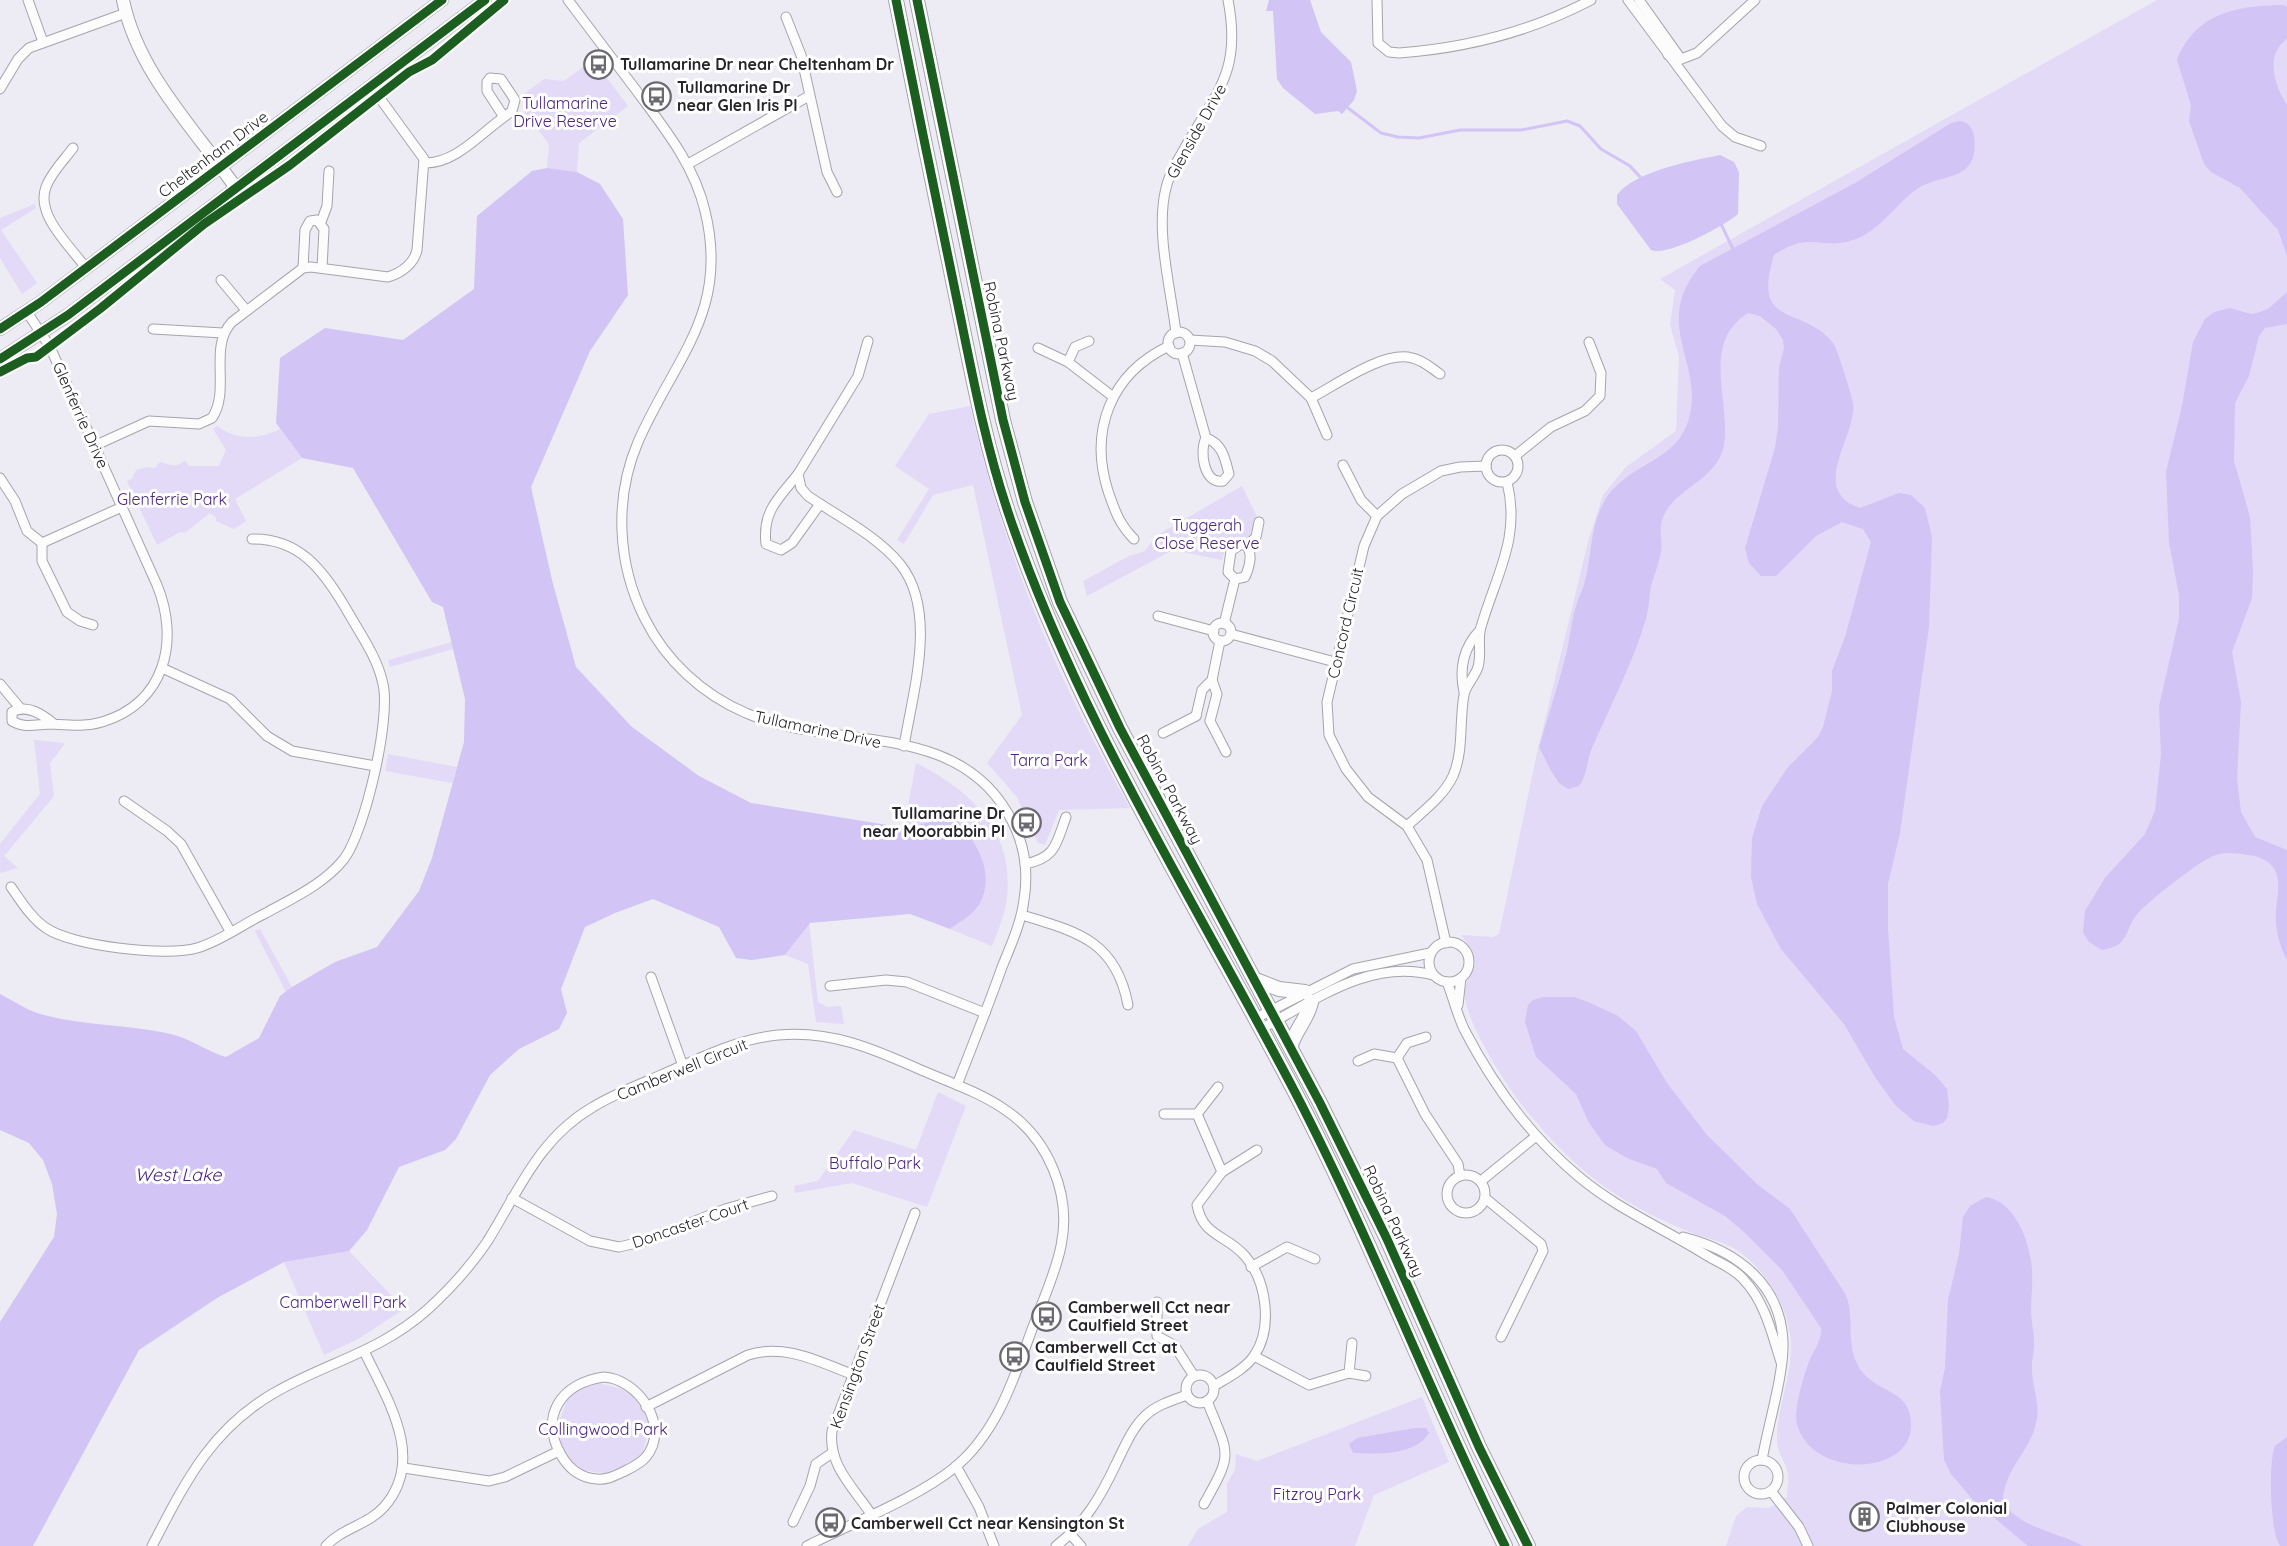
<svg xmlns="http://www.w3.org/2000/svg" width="2287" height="1546" font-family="Quicksand,sans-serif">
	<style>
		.green { fill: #e2daf7 }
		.water { fill: #d2c4f4 }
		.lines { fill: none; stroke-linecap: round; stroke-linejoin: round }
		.stream { stroke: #d2c4f4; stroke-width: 3 }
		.street-casing { stroke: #a6a4ab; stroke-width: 11 }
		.secondary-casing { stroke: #a6a4ab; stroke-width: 14 }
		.primary-casing { stroke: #a6a4ab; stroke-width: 16 }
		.street { stroke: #fcfcfd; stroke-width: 9 }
		.secondary { stroke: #fcfcfd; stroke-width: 12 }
		.primary { stroke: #fcfcfd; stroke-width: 14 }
		.cycleway-casing { stroke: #fff; stroke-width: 13 }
		.cycleway { stroke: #1b5e20; stroke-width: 9 }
		.labels { text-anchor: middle; stroke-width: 6; stroke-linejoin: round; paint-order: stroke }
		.poi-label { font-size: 16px; font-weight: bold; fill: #27252b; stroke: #fff; text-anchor: start }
		.park-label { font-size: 16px; fill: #4c2581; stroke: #fff }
		.street-label { font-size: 16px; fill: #27252b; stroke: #fff }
		.water-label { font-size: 18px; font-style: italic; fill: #4d2682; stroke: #fff }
	</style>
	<rect width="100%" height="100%" fill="#edebf4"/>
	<!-- green -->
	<g class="green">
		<path d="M2157 0H2287V1546H1726L1736 1516 1747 1507 1769 1508 1787 1497C1787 1490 1789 1481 1788 1474 1786 1462 1777 1453 1777 1440 1776 1412 1792 1376 1791 1346 1790 1308 1767 1271 1737 1250 1723 1241 1705 1238 1690 1232 1665 1222 1640 1210 1617 1195 1580 1172 1549 1139 1522 1105 1505 1084 1467 1023 1465 997 1464 966 1490 972 1461 935L1493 937 1499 934 1537 753 1588 542 1603 495 1626 467 1676 431 1679 357 1670 325 1675 290 1660 279Z"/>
		<polygon points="593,60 628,106 579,143 577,172 547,168 549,144 525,113 523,95 544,79 564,81"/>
		<polygon points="35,204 36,208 1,230 37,283 22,294 0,258 0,218"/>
		<path d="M970 406C1004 553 1055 676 1130 808L1059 810 1045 845 1038 843 1017 797 987 763 1022 715 973 485 933 495 904 544 897 540 929 489 895 466 929 414Z"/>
		<path d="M218 426C235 441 261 439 280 429L302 458 235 499 246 521 234 529 216 521V517L210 513 185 533 180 532 157 545 127 481 132 479 136 470 147 467 155 468 160 462C171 465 175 468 185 461L189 466H219L226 450 213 429Z"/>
		<path d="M1242 486 1258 519 1249 537C1232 539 1226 544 1222 560L1173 550 1087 596 1083 581 1129 556 1145 551 1156 536Z"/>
		<polygon points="452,642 453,649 390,667 388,660"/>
		<polygon points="34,740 65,743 50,763 54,796 4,856 18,868 0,873 0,844 40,794"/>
		<polygon points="388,754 457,767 452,783 385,771"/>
		<path d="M916 763C970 790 1015 831 1007 898 1005 914 998 931 992 946L950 929 979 907 904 828Z"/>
		<polygon points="809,923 818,1002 827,1007 841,1006 844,1024 816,1022 808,964 785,955"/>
		<polygon points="260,929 292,987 286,992 255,931"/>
		<polygon points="938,1092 966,1106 927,1207 852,1183 795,1193 794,1186 818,1181 854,1130 916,1150"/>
		<polygon points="349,1251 404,1309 358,1339 324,1355 284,1262"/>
		<polygon points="594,1382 626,1390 631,1388 648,1417 652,1431 648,1433 641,1458 603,1477 602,1473 576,1469 562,1449 554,1427 558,1425 566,1403 564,1399"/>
		<polygon points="1422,1397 1449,1462 1374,1495 1355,1546 1188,1546 1198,1529 1227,1512 1227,1484 1235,1470 1236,1454 1257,1461"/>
	</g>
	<!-- water -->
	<g class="water">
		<polygon points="1269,0 1310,0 1321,32 1351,62 1357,91 1354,100 1342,114 1338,111 1315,114 1283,88 1277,79 1273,11 1266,11"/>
		<path d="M2283 5 2287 7V39C2264 55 2275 86 2287 105V256L2278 230 2240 188 2211 172 2204 164 2189 121 2191 105 2177 60C2196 12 2237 6 2283 5Z"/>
		<path d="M1960 121C1969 123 1972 127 1974 136 1980 185 1940 171 1914 191 1895 206 1877 233 1853 240 1821 251 1811 230 1774 255 1751 330 1802 304 1833 343 1837 348 1850 390 1852 399 1862 431 1805 489 1860 508L1899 493 1911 495 1925 508 1932 537 1929 627 1900 833 1888 884V928L1894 1017 1903 1049 1935 1075 1947 1089 1949 1106 1947 1118 1943 1123 1933 1126 1914 1121 1895 1105 1875 1077 1844 1024 1781 949 1757 904 1751 877 1752 838 1762 806 1788 767 1818 737 1823 727 1832 691V671L1845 637 1871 542 1863 529 1842 522 1816 536 1776 576H1761L1749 563 1745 548 1775 448 1778 428 1779 367 1784 348 1783 340 1776 329 1760 316 1748 313C1700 343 1731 402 1724 445 1717 482 1672 488 1662 520 1658 532 1664 543 1660 556 1658 566 1654 576 1651 586 1649 598 1649 610 1645 622 1632 664 1610 707 1592 748 1587 760 1587 776 1579 786L1568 789 1559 783 1550 769 1539 747C1548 716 1558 686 1566 655 1570 639 1571 622 1576 606 1578 598 1583 590 1585 581 1592 555 1590 526 1604 502 1627 461 1680 464 1690 414 1702 360 1652 324 1700 266L1855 183 1951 123Z"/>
		<path d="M1720 155 1734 162 1739 172 1738 214C1724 226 1667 257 1651 250L1617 204V195C1635 171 1691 161 1720 155Z"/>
		<path d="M547 168 577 172 600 184 623 219 628 295 590 351 531 487 552 580 576 667 632 727 699 776 751 803 906 828 946 818 958 821C978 845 996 874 979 905 974 914 959 922 950 929L910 914 810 923 785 955 752 960 736 958 719 927 653 899 615 913 585 927 561 989 567 1013 559 1029 519 1049 490 1075 456 1139 445 1150 399 1167 367 1230 349 1251 284 1262 217 1298 139 1350 33 1546H0V1322L54 1237 57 1214 52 1184 43 1160 29 1143 0 1130V994C12 1000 25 1009 37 1013 80 1026 123 1024 166 1033 189 1037 205 1051 226 1057L259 1038 280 996 292 987 335 962 377 947 419 891 432 858 464 742 465 699 443 607 432 602 353 468 302 458 276 423 280 358 325 328 403 340 474 289 477 216 532 171Z"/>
		<path d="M2287 292V324L2265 328 2259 336 2249 376 2235 403 2234 461 2250 517 2253 570 2252 598 2232 652 2241 702 2237 779 2241 812 2255 837 2287 850V960C2279 945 2275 928 2276 911 2277 897 2281 882 2275 870 2269 860 2258 856 2248 855 2237 853 2226 852 2216 855 2201 859 2149 901 2138 913 2123 930 2132 945 2102 950L2089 942 2083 932 2085 911 2105 878 2145 834 2155 811 2161 755 2159 706 2179 619V595L2169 542 2166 472 2182 406 2193 342 2205 319 2214 312 2230 308 2251 314 2257 313 2268 309Z"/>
		<path d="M1543 997H1574L1588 1002 1618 1016 1636 1031 1667 1083 1707 1135 1758 1185 1790 1209 1846 1295C1856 1321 1843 1350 1864 1374 1881 1393 1910 1391 1911 1423 1914 1476 1812 1480 1797 1424 1793 1410 1805 1370 1811 1357 1816 1347 1822 1339 1821 1328L1782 1270 1743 1231 1725 1216 1666 1183 1657 1169 1627 1158 1605 1145 1589 1123 1576 1094 1536 1057 1525 1022 1528 1005 1533 1000Z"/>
		<path d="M1986 1197C2016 1201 2030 1244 2032 1269 2033 1283 2031 1297 2031 1310 2031 1321 2034 1331 2034 1342 2035 1351 2031 1360 2032 1369 2032 1388 2041 1404 2036 1423 2030 1452 2003 1470 2003 1502 2019 1528 2057 1532 2083 1546H2028L1973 1500 1951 1474 1944 1460 1940 1391 1945 1368 1948 1300 1959 1254 1963 1217 1970 1206Z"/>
		<path d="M1415 1428H1426L1429 1433C1415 1456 1377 1454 1353 1453L1349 1444 1357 1438Z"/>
		<path d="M2287 1437V1546H2280C2270 1532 2268 1462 2275 1446Z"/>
	</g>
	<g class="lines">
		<!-- stream -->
		<g class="stream">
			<polyline points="1348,108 1381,133 1398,137 1419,138 1460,130 1521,130 1567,121 1580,126 1601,149 1630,166 1641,178"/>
			<polyline points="1720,222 1734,251"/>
		</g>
		<defs>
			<g id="street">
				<polyline points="28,0 43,42"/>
				<path d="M568 0C591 30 613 60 636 90 664 128 694 164 705 211 730 312 674 359 638 442 614 498 617 564 645 619 666 661 703 695 746 713 831 751 952 719 1007 812 1023 838 1029 869 1024 900 1021 923 1011 945 1002 967 988 1007 972 1046 957 1085"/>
				<path d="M1377 0 1378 43 1389 52 1399 53C1468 48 1530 32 1591 0"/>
				<polyline points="1628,0 1722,126 1735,137 1761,146"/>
				<polyline points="1639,0 1681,59"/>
				<polyline points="786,17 801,55 827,172 837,192"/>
				<polyline points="1668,55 1681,59 1697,53 1755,0"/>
				<polyline points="0,89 18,59 29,48 126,13"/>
				<path d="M73 148C64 160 51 173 46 187 35 215 71 247 86 268"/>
				<path d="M424 163C455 164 480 134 504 117L487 91V82L490 78 501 79 515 100 512 111 504 117"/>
				<polyline points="688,164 809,96"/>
				<polyline points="321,222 327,206 329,171"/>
				<polyline points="303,268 305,230 310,221 317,220 324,229 322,268"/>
				<polyline points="221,280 246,310"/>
				<path d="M27 312 50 347 157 585C180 641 165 703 102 722 85 727 69 725 52 724 37 724 25 729 12 721V712C27 704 42 714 54 724"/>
				<polyline points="153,329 223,333"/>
				<circle cx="1179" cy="343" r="11"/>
				<path d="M1176 333C1171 289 1155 231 1166 188 1169 175 1176 163 1183 151 1216 92 1242 73 1228 0"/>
				<polyline points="1190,340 1225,342 1255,351 1272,361 1311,398 1327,435"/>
				<path d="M868 341 858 376 798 474 801 488 808 496C839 517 876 535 900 564 938 611 913 691 904 746"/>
				<polyline points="1038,348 1068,362 1112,396"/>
				<path d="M1182 353 1206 438C1199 451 1204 485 1223 481L1229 474C1225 459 1223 444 1206 438"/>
				<polyline points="1068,362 1075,347 1089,341"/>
				<path d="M1311 398C1336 385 1384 350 1412 358 1423 360 1431 368 1440 374"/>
				<path d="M94 446 149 421 199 424 212 418C231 390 208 347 232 322L303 268 311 267 388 277C401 273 414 264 417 250L424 159 371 86"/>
				<circle cx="1502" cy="466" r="16"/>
				<polyline points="1515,456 1551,427 1585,411 1600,396 1601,373 1589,342"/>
				<polyline points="1343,465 1361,500 1377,516"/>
				<path d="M798 474C779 498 762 511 766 544L781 550 792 543 820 504"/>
				<polyline points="0,478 15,501 27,531 42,543"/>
				<path d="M1134 539C1119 524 1115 511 1108 491 1089 431 1110 374 1169 346"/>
				<polyline points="42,543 42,561 67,612 80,621 93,625"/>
				<polyline points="42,543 122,507"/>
				<path d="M1241 544 1247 546C1253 555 1249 568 1245 577L1235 579 1228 572 1231 551Z"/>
				<polyline points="1247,546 1256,537 1259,522"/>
				<polyline points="1158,616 1214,631"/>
				<circle cx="1222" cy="632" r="9"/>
				<polyline points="1224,624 1235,579"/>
				<polyline points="1231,634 1335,662"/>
				<polyline points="162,668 230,699 267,736 292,751 375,766"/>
				<polyline points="0,684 20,708"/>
				<path d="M1464 692C1459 669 1463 648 1480 630"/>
				<polyline points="1196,716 1202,690 1212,680 1220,641"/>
				<polyline points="1210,721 1217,694 1212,680"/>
				<polyline points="1210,721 1226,752"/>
				<polyline points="1163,733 1196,716"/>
				<polyline points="124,801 167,831 181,844 230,931"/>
				<path d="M1407 826C1423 811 1443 797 1453 776 1464 750 1459 722 1464 695 1465 686 1475 677 1478 667 1482 654 1477 639 1481 627 1496 575 1521 538 1507 482"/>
				<path d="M1025 864C1056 858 1056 844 1066 817"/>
				<path d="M11 887C21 901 31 918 46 928 71 946 167 957 197 948 221 941 243 924 266 913 293 898 324 884 344 859 365 831 391 719 383 684 377 656 359 632 345 607 323 570 299 538 252 539"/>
				<path d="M1022 915C1078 932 1116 941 1128 1005"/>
				<circle cx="1449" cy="962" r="20"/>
				<polyline points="1446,943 1427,860 1407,826 1368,797 1346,769 1329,735 1327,702 1364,546 1377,516 1402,494 1441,471 1460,467 1486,466"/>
				<polyline points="651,977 683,1066"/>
				<path d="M1447 982C1453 997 1457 1014 1464 1029 1493 1085 1529 1135 1578 1176 1617 1209 1663 1228 1706 1255 1719 1263 1734 1268 1744 1280 1765 1302 1772 1334 1781 1362"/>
				<polyline points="830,986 886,980 907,982 985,1013"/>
				<polyline points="1458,1005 1461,978"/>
				<polyline points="1256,1018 1353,969 1430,953"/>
				<path d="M1261 1029C1315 1000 1371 958 1433 975"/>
				<polyline points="1397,1058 1425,1114 1458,1164 1460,1176"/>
				<polyline points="1358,1061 1374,1054 1397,1058 1407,1043 1426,1037"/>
				<polyline points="1164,1114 1197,1114 1218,1087"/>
				<polyline points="1197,1114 1222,1172"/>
				<circle cx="1466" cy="1194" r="19"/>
				<polyline points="1481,1181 1535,1137"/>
				<polyline points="512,1198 590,1241 619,1247 645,1241 725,1209 772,1196"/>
				<polyline points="1485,1198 1541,1244 1543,1251 1501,1337"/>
				<path d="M1683 1237C1735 1250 1781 1283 1783 1342 1784 1375 1768 1425 1762 1460"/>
				<polyline points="1251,1267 1287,1247 1315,1259"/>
				<polyline points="1157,1302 1157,1336 1174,1345 1194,1376"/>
				<polyline points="1254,1356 1309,1385 1349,1373 1352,1343"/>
				<polyline points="1349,1373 1366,1376"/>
				<circle cx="1200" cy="1389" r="14"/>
				<path d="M604 1377C638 1379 671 1426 646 1457 640 1464 631 1468 623 1472 614 1476 607 1480 597 1479 580 1478 569 1469 561 1455 539 1416 561 1383 604 1377Z"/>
				<path d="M1214 1386C1227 1378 1245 1369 1254 1356 1273 1328 1267 1281 1245 1256 1226 1234 1203 1237 1197 1205L1222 1172 1257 1150"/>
				<path d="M646 1407 748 1355C785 1343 819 1362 854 1375"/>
				<circle cx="1761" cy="1477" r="17"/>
				<polyline points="956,1466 979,1507 994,1546"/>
				<polyline points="404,1468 489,1481 505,1477 559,1451"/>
				<polyline points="1771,1491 1799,1527 1808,1546"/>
				<path d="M1204 1504C1234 1451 1229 1456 1207 1401"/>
				<path d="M871 1514C853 1487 828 1465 832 1431L915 1213"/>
				<polyline points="793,1522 810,1486 816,1464 832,1453"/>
				<polyline points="1071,1535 1081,1546"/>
				<path d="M152 1546C185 1483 210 1430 274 1393 327 1362 378 1353 427 1310 449 1290 470 1267 487 1242 518 1192 539 1138 593 1107 614 1094 638 1085 661 1075 698 1059 737 1039 778 1035 831 1030 874 1049 921 1070 949 1082 979 1092 1004 1109 1048 1138 1072 1194 1061 1246 1055 1276 1041 1304 1031 1332 1013 1381 996 1434 954 1468 915 1499 852 1523 807 1546"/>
				<path d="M326 1546C342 1528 368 1525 384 1507 426 1459 388 1401 365 1353"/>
				<path d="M1056 1546C1085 1524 1101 1496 1116 1464 1124 1448 1132 1428 1145 1416 1156 1405 1173 1400 1187 1395"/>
			</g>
			<g id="secondary">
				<path d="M123 0C138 73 194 128 236 188"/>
				<polyline points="0,329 41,302 442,0"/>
				<polyline points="0,359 68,315 485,0"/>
			</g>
			<g id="primary">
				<path d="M896 0C916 102 937 203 958 305 972 373 985 443 1007 509 1075 715 1197 904 1297 1096 1373 1243 1432 1398 1505 1546"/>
				<polyline points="917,0 1003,420 1025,502 1060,602 1120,728 1320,1103 1387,1239 1479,1447 1528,1546"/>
				<polyline points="1256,980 1279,989 1305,992"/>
				<path d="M1291 1045C1296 1029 1308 1018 1311 1002"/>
			</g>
		</defs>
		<!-- street casing -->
		<use href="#street" class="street-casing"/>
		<!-- secondary casing -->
		<use href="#secondary" class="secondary-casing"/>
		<!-- primary casing -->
		<use href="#primary" class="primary-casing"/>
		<!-- street -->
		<use href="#street" class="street"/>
		<!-- secondary -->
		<use href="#secondary" class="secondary"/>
		<!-- primary -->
		<use href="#primary" class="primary"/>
		<defs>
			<g id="cycleway">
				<path d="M896 0C916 102 937 203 958 305 972 373 985 443 1007 509 1075 715 1197 904 1297 1096 1373 1243 1432 1398 1505 1546"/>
				<polyline points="917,0 1003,420 1025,502 1060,602 1120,728 1320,1103 1387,1239 1479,1447 1528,1546"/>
				<polyline points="0,329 41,302 442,0"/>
				<polyline points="0,359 68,315 485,0"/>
				<polyline points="0,372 27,358 36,357 101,308 204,224 290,165 409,72 432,60 504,0"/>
			</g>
		</defs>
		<!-- cycleway casing -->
		<use href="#cycleway" class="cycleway-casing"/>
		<!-- cycleway -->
		<use href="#cycleway" class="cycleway"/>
	</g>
	<!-- icons -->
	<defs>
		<symbol id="bus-ring" viewBox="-11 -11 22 22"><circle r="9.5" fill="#fff" stroke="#6c6a71" stroke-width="1.5"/><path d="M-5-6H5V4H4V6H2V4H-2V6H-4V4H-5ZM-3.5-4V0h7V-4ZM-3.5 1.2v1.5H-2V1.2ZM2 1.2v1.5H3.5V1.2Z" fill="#6c6a71"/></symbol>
		<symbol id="building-ring" viewBox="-11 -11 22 22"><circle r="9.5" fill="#fff" stroke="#6c6a71" stroke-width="1.5"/><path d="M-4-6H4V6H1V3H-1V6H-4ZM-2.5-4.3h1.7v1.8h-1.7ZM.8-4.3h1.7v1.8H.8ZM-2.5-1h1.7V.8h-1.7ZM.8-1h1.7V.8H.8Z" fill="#6c6a71"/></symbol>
	</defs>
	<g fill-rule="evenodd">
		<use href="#bus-ring" x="582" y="48" width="33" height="33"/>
		<use href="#bus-ring" x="640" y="80" width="33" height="33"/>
		<use href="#bus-ring" x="1010" y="806" width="33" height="33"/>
		<use href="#bus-ring" x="1030" y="1300" width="33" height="33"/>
		<use href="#bus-ring" x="998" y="1340" width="33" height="33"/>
		<use href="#building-ring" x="1848" y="1500" width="33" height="33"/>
		<use href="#bus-ring" x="814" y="1506" width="33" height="33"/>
	</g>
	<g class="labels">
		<!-- poi labels -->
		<g class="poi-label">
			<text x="620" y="70">Tullamarine Dr near Cheltenham Dr</text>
			<text x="677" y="93">Tullamarine Dr<tspan x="677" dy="18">near Glen Iris Pl</tspan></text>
			<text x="1005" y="819" text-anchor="end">Tullamarine Dr<tspan x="1005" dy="18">near Moorabbin Pl</tspan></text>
			<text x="1068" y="1313">Camberwell Cct near<tspan x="1068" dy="18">Caulfield Street</tspan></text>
			<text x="1035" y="1353">Camberwell Cct at<tspan x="1035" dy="18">Caulfield Street</tspan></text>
			<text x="1886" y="1514">Palmer Colonial<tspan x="1886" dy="18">Clubhouse</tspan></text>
			<text x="851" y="1529">Camberwell Cct near Kensington St</text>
		</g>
		<!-- park labels -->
		<g class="park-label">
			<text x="565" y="109">Tullamarine<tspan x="565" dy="18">Drive Reserve</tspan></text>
			<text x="172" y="505">Glenferrie Park</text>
			<text x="1207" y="531">Tuggerah<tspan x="1207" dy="18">Close Reserve</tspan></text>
			<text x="1049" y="766">Tarra Park</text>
			<text x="875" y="1169">Buffalo Park</text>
			<text x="343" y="1308">Camberwell Park</text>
			<text x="603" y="1435">Collingwood Park</text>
			<text x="1317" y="1500">Fitzroy Park</text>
		</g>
		<!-- street labels -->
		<g class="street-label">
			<text transform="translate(1196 131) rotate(-61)" y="6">Glenside Drive</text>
			<text transform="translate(213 154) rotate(-37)" y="6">Cheltenham Drive</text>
			<text transform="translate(1002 341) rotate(78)" y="6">Robina Parkway</text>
			<text transform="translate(81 415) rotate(66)" y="6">Glenferrie Drive</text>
			<text transform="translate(1345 623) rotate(-77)" y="6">Concord Circuit</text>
			<text transform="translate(818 729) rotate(12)" y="6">Tullamarine Drive</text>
			<text transform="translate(1170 789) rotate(62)" y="6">Robina Parkway</text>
			<text transform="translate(682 1069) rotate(-22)" y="6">Camberwell Circuit</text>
			<text transform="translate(1394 1221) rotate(65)" y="6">Robina Parkway</text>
			<text transform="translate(690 1223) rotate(-19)" y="6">Doncaster Court</text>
			<text transform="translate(857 1366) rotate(-70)" y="6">Kensington Street</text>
		</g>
		<!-- water labels -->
		<g class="water-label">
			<text x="178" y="1181">West Lake</text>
		</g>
	</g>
</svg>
